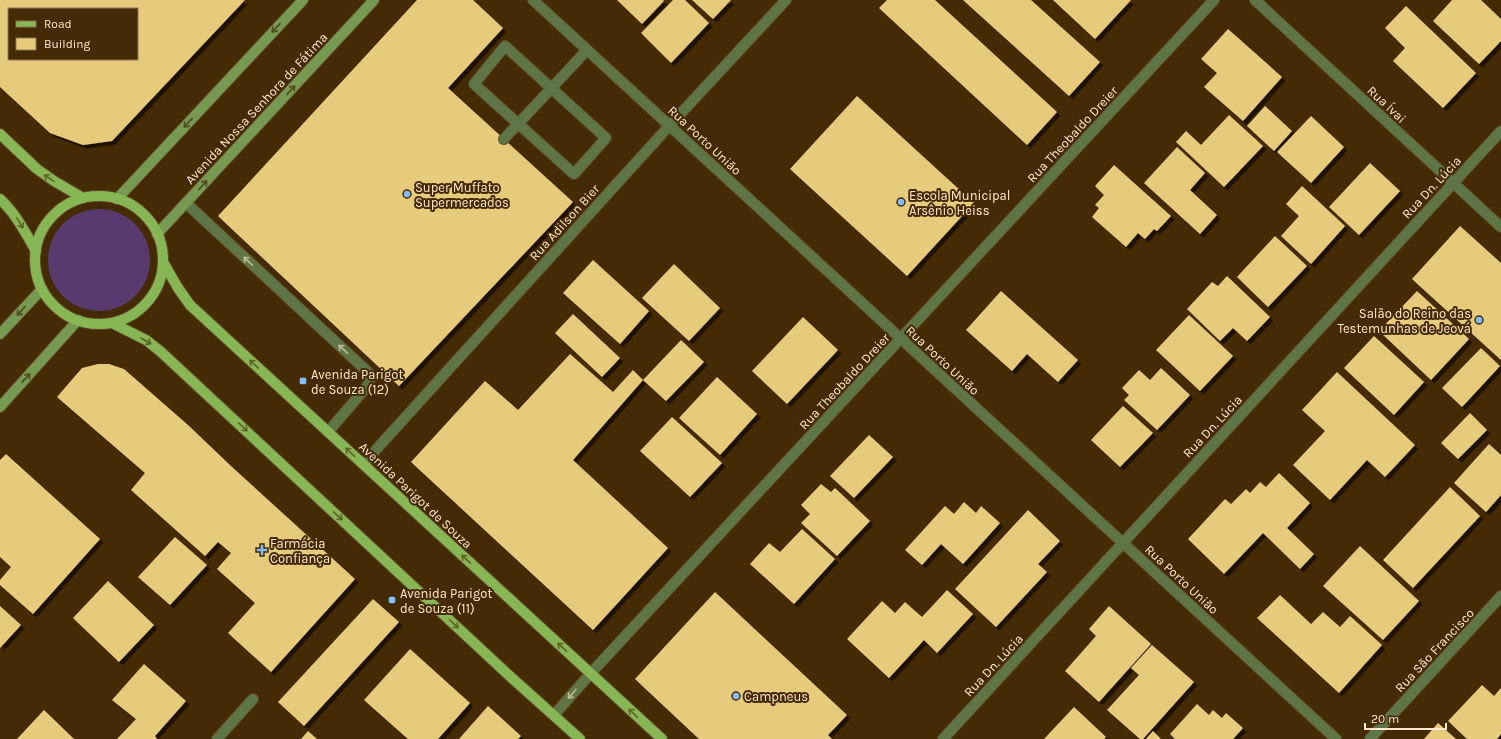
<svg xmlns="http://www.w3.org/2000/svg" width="1501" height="739" font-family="Karla,sans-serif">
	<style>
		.green { fill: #593a6e }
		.building { fill: #e7cb7b; fill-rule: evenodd; filter: url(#shadow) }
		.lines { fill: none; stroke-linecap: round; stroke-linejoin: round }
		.lane-casing { stroke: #634925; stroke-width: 12 }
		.street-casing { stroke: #634925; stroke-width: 12 }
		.secondary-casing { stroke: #634925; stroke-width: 12 }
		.primary-casing { stroke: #634925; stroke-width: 12 }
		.lane { stroke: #5d7547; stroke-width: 10 }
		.street { stroke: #5d7547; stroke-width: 10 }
		.secondary { stroke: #759a50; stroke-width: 10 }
		.primary { stroke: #87b755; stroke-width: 10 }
		.oneway { stroke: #534c1c }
		.oneway2 { stroke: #5f6325 }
		.oneway3 { stroke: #beba99 }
		.poi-dot { fill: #82bcfa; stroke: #452b05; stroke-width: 1.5 }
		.labels { text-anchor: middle; stroke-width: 4; stroke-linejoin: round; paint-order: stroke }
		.street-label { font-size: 13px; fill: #ffe8cf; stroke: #452b05 }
		.poi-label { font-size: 13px; fill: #ffe8cf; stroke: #452b05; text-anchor: start }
	</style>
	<defs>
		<filter id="shadow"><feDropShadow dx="3.5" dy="3.5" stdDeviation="0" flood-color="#0009"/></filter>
	</defs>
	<rect width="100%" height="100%" fill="#452b05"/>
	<!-- green -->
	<circle class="green" cx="99" cy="260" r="51"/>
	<!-- building -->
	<g class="building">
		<path d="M0 0H245L112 141 83 145 50 133 0 87ZM9 9H137V59H9Z"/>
		<polygon points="417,0 473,0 503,28 448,88 573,202 399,386 218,216"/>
		<polygon points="617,0 663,0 664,1 642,24"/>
		<polygon points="673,0 685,0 709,23 671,63 641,33"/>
		<polygon points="692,0 731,0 713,19"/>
		<polygon points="887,0 935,0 1057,112 1027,145 879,8"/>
		<polygon points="963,0 1031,0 1100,62 1069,96"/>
		<polygon points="1053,0 1131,0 1095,39"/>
		<polygon points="1452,0 1481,0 1501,19 1501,41 1479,64 1433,21"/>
		<polygon points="1406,6 1476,73 1443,108 1393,61 1405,48 1385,28"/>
		<polygon points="1228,29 1282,77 1243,121 1204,87 1217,73 1201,59"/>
		<polygon points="857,96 974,203 907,276 790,169"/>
		<polygon points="1265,106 1292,131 1274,151 1247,126"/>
		<polygon points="1229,115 1263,146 1224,187 1176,142 1186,131 1201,145"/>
		<polygon points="1311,116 1344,147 1311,183 1277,152"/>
		<polygon points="1177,147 1205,173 1190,190 1217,215 1200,234 1144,183"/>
		<polygon points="1370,163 1400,191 1359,235 1329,207"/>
		<polygon points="1114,165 1171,216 1157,231 1154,229 1145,239 1138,233 1126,247 1092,217 1099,208 1095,205 1104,195 1095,186"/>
		<polygon points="1302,186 1345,226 1311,264 1281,236 1299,216 1286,204"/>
		<polygon points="1460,226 1501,263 1501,360 1412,279"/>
		<polygon points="1275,236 1307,266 1268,307 1237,277"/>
		<polygon points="593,260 649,311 620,344 563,293"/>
		<polygon points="674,264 720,308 689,341 642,298"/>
		<polygon points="1227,276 1270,317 1247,341 1233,328 1220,341 1187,309 1212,282 1218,286"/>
		<polygon points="1001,291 1078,360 1058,382 1027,354 1012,371 966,330"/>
		<polygon points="1417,291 1469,339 1431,380 1379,331"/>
		<polygon points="573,314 620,358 602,377 555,333"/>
		<polygon points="1189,315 1233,356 1200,391 1156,350"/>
		<polygon points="803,317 838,350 787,404 752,371"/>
		<polygon points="1374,336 1424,382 1394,415 1344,368"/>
		<polygon points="681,340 704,362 666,401 643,380"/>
		<polygon points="1481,348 1500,366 1462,407 1442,388"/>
		<polygon points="570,354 613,392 633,370 643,380 573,460 668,548 593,630 411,462 485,381 518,410"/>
		<polygon points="98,364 109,364 124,369 188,425 232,467 355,579 271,672 228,633 255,603 217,569 231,553 218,542 205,556 131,490 145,473 57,397 82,368"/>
		<polygon points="1161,368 1190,395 1157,430 1124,400 1129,395 1122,388 1139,370 1150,380"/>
		<polygon points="1337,372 1415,445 1385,477 1367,460 1330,500 1293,465 1325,431 1302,410"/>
		<polygon points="717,377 757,414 720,455 679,418"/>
		<polygon points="1123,406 1153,433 1120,467 1091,440"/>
		<polygon points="1470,413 1487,430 1458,459 1441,443"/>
		<polygon points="672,417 722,463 690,497 640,451"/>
		<polygon points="869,435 893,457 854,498 830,476"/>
		<polygon points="1489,444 1501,455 1501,495 1486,512 1454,483"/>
		<polygon points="6,454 100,539 33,614 0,585 0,580 11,567 0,557 0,460"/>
		<polygon points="1279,473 1310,503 1287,528 1314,554 1300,569 1263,533 1224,574 1188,539 1225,499 1231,504 1246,489 1250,493 1260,482 1266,487"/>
		<polygon points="821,484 831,492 835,488 870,521 837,556 801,523 810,514 801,505"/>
		<polygon points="1450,487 1480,516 1413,588 1383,560"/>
		<polygon points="964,502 976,513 981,506 1000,523 963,564 941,544 922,565 905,550 945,506 954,514"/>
		<polygon points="1028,510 1060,541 1038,564 1047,572 996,627 955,589"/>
		<polygon points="802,529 835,559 794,604 750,564 769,543 780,552"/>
		<polygon points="175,537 207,565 170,605 138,577"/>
		<polygon points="1360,546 1419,601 1383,640 1323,586"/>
		<polygon points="108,581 154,625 119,662 73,618"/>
		<polygon points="947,590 973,614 937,653 924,640 889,678 847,639 882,601 895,613 905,602 922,617"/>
		<polygon points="715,592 847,715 828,735 832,739 699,739 635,679"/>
		<polygon points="1280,595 1311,624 1323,612 1340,627 1350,616 1382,645 1339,693 1257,618"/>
		<polygon points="373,599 399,622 304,726 278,702"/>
		<polygon points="0,606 21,625 0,648"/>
		<polygon points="1109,606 1151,644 1099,702 1065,671 1096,636 1089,629"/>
		<polygon points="1152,645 1194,682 1143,739 1140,739 1107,710 1139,675 1131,668"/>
		<polygon points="410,649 470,703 438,739 408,739 364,700"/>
		<polygon points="144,664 186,701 155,736 157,739 117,739 136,719 112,700"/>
		<polygon points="1482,685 1494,696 1501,688 1501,734 1497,739 1467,739 1448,721"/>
		<polygon points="1197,704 1209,715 1213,710 1222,718 1226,713 1243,728 1233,739 1175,739 1170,734"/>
		<polygon points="488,706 521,736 518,739 459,739"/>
		<polygon points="1074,707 1106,737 1104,739 1044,739"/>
		<polygon points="44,710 74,739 17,739"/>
		<polygon points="1438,723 1456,739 1424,739"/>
		<polygon points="308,731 317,739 301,739"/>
		<polygon points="1153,731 1161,739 1146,739"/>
	</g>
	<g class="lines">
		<defs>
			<g id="lane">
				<polygon points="505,46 606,138 574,174 474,84"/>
				<polyline points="504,139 587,50"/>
				<polyline points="186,203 369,373 369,384 328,432"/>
			</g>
			<g id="street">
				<polyline points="533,0 1336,739"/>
				<polyline points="1255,0 1501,227"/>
				<polyline points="363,464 670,125 786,0"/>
				<polyline points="554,715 591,673 1214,0"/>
				<polyline points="217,739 253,699"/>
				<polyline points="943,739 1501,131"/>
				<polyline points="1370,739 1501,596"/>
			</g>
			<g id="secondary">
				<polyline points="117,199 303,0"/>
				<polyline points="157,234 374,0"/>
				<polyline points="0,334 42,289"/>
				<polyline points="0,407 78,320"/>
			</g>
			<g id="primary">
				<polyline points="0,134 37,169 54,181 83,198"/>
				<circle cx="99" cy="260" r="64"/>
				<path d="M0 199C16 214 25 232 36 251"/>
				<polyline points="163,262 178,288 190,305 662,739"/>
				<polyline points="112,323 146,340 160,351 513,679 580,739"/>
			</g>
		</defs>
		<!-- lane casing -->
		<use href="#lane" class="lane-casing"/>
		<!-- street casing -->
		<use href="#street" class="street-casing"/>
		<!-- secondary casing -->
		<use href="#secondary" class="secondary-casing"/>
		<!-- primary casing -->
		<use href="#primary" class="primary-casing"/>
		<!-- lane -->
		<use href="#lane" class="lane"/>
		<!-- street -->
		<use href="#street" class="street"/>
		<!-- secondary -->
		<use href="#secondary" class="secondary"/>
		<!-- primary -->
		<use href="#primary" class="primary"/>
	</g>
	<!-- one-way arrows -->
	<defs><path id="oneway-shaft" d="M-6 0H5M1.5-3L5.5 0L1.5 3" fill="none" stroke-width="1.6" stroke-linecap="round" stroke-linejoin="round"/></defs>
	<g class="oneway">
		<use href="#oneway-shaft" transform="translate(276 28) rotate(133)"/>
		<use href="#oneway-shaft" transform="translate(291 90) rotate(-47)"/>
		<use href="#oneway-shaft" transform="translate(188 123) rotate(133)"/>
		<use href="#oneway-shaft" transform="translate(203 185) rotate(-47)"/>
		<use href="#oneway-shaft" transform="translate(21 311) rotate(133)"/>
		<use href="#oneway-shaft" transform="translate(26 378) rotate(-47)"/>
	</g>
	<g class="oneway2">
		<use href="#oneway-shaft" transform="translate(49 178) rotate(-146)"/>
		<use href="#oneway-shaft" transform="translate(20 223) rotate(58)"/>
		<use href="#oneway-shaft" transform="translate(146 341) rotate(30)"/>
		<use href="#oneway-shaft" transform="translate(254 364) rotate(-137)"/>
		<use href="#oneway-shaft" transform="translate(243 427) rotate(43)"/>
		<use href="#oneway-shaft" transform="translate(350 452) rotate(-137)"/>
		<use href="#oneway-shaft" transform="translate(338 516) rotate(43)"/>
		<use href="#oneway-shaft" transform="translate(466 559) rotate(-137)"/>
		<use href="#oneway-shaft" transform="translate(454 624) rotate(43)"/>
		<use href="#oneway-shaft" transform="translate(562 647) rotate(-137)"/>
		<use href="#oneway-shaft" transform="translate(633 713) rotate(-137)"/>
	</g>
	<g class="oneway3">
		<use href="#oneway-shaft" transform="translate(248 261) rotate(-137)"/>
		<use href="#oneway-shaft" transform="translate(343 349) rotate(-137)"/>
		<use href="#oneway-shaft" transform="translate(572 694) rotate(131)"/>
	</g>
	<!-- markers -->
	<g class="poi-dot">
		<circle cx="407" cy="194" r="4"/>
		<circle cx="901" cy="202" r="4"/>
		<circle cx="1479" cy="320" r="4"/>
		<rect x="299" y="377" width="8" height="8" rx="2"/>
		<path d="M260 544h4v4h4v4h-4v4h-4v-4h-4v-4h4z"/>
		<rect x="388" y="596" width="8" height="8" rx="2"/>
		<circle cx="736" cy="696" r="4"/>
	</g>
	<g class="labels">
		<!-- street labels -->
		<g class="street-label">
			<text transform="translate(1387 104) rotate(43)" y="5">Rua Ívai</text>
			<text transform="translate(256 108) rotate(-47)" y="5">Avenida Nossa Senhora de Fátima</text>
			<text transform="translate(1072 134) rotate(-47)" y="5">Rua Theobaldo Dreier</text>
			<text transform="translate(705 140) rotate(43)" y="5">Rua Porto União</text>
			<text transform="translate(1431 187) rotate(-47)" y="5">Rua Dn. Lúcia</text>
			<text transform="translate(564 222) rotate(-48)" y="5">Rua Adilson Bier</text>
			<text transform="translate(943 360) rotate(43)" y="5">Rua Porto União</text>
			<text transform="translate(844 381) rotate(-47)" y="5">Rua Theobaldo Dreier</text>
			<text transform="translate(1212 426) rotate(-47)" y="5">Rua Dn. Lúcia</text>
			<text transform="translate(416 495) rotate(43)" y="5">Avenida Parigot de Souza</text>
			<text transform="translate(1182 579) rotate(43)" y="5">Rua Porto União</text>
			<text transform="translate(1434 650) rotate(-47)" y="5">Rua São Francisco</text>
			<text transform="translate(993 665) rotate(-47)" y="5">Rua Dn. Lúcia</text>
		</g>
		<!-- poi labels -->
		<g class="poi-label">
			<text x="415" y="192">Super Muffato<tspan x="415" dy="15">Supermercados</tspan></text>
			<text x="909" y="200">Escola Municipal<tspan x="909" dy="15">Arsênio Heiss</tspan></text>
			<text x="1471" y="318" text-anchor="end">Salão do Reino das<tspan x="1471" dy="15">Testemunhas de Jeová</tspan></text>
			<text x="311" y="379">Avenida Parigot<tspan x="311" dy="15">de Souza (12)</tspan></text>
			<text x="270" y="548">Farmácia<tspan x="270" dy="15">Confiança</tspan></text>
			<text x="400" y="598">Avenida Parigot<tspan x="400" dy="15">de Souza (11)</tspan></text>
			<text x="744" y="701">Campneus</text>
		</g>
	</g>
	<!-- legend -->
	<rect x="8" y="8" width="130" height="52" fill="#452b05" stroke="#8f7756"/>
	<rect x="16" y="21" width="20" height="6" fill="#87b755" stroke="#8f7756"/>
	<text x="44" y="28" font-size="12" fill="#ffe8cf">Road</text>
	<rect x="16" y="38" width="20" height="12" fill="#e7cb7b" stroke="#8f7756"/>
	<text x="44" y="48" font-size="12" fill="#ffe8cf">Building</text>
	<!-- scale -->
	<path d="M1365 723v6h81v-6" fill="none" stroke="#ffe8cf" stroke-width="2"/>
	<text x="1371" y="723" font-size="12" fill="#ffe8cf" stroke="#452b05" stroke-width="3" paint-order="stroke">20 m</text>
</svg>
